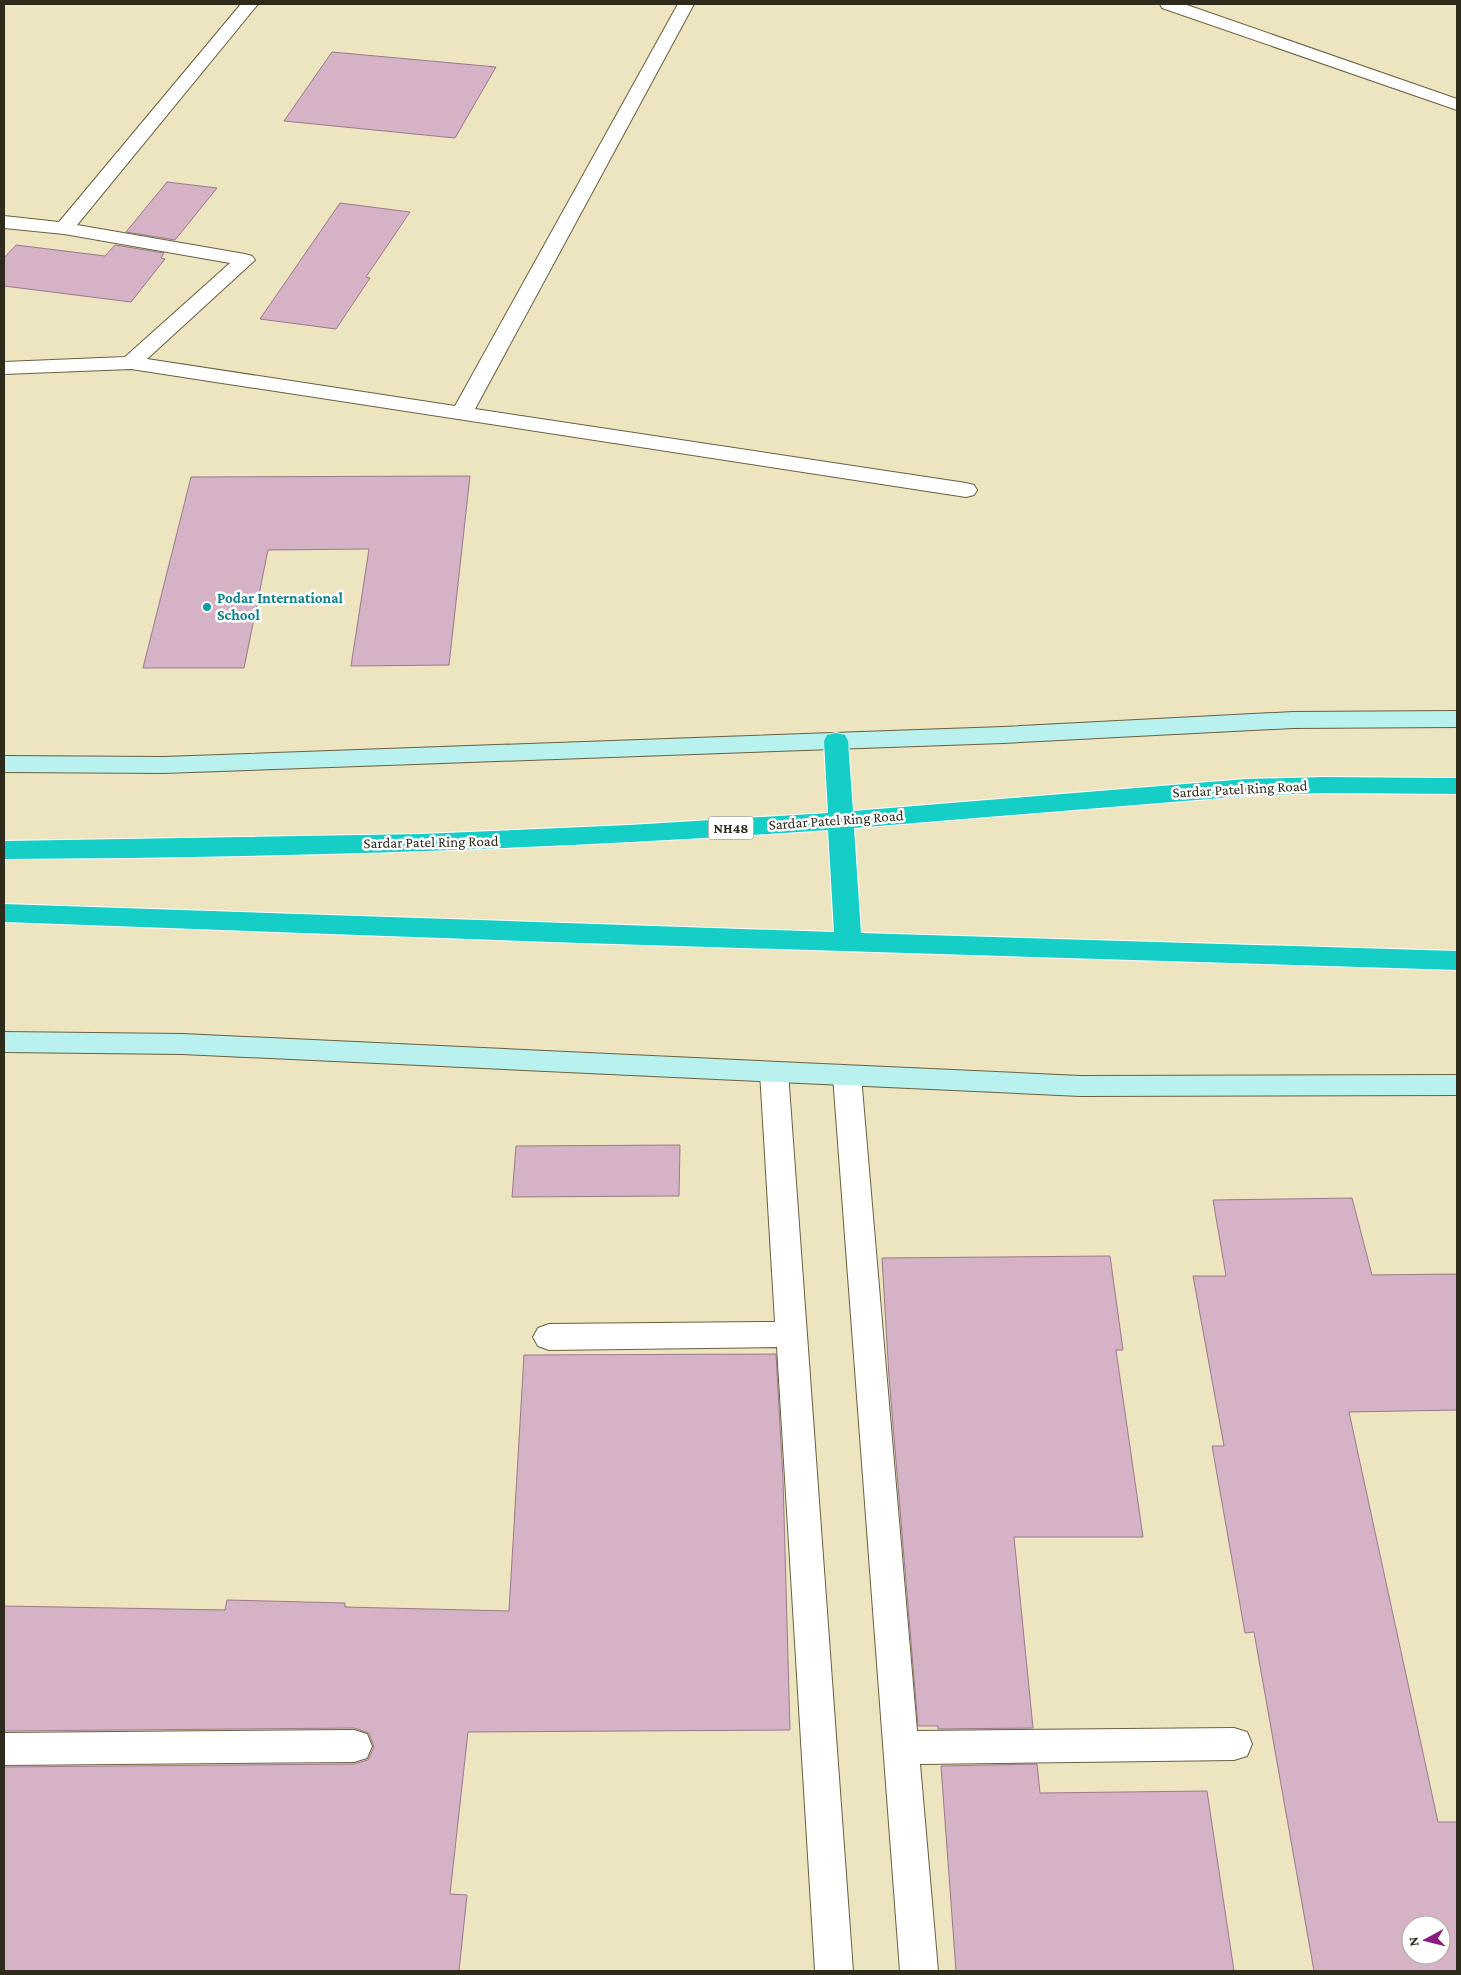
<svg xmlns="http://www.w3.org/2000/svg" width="1461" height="1975" font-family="'Crimson Pro',serif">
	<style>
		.building { fill: #d5b2c5; stroke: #9a7a8c; fill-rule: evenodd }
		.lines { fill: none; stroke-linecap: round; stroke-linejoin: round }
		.street-casing { stroke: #696041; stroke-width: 2 }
		.secondary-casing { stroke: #696041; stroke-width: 2 }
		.highway-casing { stroke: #fff; stroke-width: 2 }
		.street { fill: #fff; fill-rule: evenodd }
		.secondary { fill: #b9f1ee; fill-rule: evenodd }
		.highway { fill: #15cfc7; fill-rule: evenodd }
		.culture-dot { fill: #0f9aa8; stroke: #fff; stroke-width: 2 }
		.labels { text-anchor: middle; stroke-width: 5; stroke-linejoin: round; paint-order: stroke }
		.shield { fill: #fff; stroke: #6d6b61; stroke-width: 1 }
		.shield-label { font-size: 14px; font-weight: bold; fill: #2e2b1d }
		.culture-label { font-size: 15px; font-weight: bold; fill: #0d838f; stroke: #fff; text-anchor: start }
		.street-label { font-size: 15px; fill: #2e2b1d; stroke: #fff }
	</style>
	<rect width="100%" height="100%" fill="#ede4c0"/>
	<!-- building -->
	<g class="building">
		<polygon points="332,52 496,67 455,138 284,121"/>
		<polygon points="167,182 217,188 175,240 126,232"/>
		<polygon points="340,203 410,212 366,277 370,278 336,329 260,319"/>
		<polygon points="16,245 105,256 115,245 164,253 161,258 165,259 131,302 4,286 4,258"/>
		<polygon points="470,476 449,665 351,666 369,549 268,550 244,668 143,668 191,477"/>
		<polygon points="680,1145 679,1196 512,1197 516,1146"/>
		<path d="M1352 1198 1372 1275 1457 1274V1410L1349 1412 1438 1822H1457V1971H1314L1254 1632 1245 1633 1212 1446H1224L1193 1276H1226L1213 1200ZM1411 1925H1441V1955H1411Z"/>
		<polygon points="1110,1256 1123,1350 1116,1350 1143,1537 1014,1537 1033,1728 938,1729 938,1726 918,1726 889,1377 882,1258"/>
		<polygon points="776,1354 783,1479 790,1730 468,1732 450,1894 467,1895 459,1971 4,1971 4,1767 354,1764 368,1760 374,1747 369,1733 354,1728 4,1731 4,1606 225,1610 227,1600 345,1603 345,1607 509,1611 524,1355"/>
		<polygon points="1037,1764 1040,1793 1207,1791 1234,1971 956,1971 941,1766"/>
	</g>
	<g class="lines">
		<defs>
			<g id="street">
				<polygon points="241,4 258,4 77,225 245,254 252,256 255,260 147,359 455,406 678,4 694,4 475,409 966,483 974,485 977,490 974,495 966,497 131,369 4,374 4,362 125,357 230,263 64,234 4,228 4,216 59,222"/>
				<polygon points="1160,4 1184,4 1457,99 1457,110 1162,8"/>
				<polygon points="774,1062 784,1065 788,1072 853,1971 815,1971 777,1347 549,1350 538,1346 533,1337 538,1328 549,1324 775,1322 760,1072 764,1065"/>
				<polygon points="847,1066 857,1069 861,1076 917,1731 1234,1728 1247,1732 1252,1744 1247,1756 1234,1760 920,1764 938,1971 900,1971 833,1076 837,1069"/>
				<polygon points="354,1730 367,1734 372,1746 367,1758 354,1762 4,1765 4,1733"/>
			</g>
			<g id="secondary">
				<polygon points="1457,711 1457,727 1293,728 1003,743 163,773 4,772 4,756 163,757 1003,727 1293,712"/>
				<polygon points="4,1032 182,1034 1080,1076 1457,1075 1457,1095 1080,1096 182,1054 4,1052"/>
			</g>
			<path id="highway" d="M836 733 845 735 848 741 853 811 1246 779 1323 777 1457 778V794L1323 793 1246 796 854 828 861 933 1457 951V970L549 942 4 922V904L834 932 828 830C554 849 279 858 4 859V841L421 834 629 825 828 813 824 741 827 735Z"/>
		</defs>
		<!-- street casing -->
		<use href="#street" class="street-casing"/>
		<!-- secondary casing -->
		<use href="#secondary" class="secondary-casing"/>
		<!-- highway casing -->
		<use href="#highway" class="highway-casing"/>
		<!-- street -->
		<use href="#street" class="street"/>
		<!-- secondary -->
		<use href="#secondary" class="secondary"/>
		<!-- highway -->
		<use href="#highway" class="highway"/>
	</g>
	<!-- markers -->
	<circle class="culture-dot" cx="207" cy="607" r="5"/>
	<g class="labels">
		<!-- shield labels -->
		<rect class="shield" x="708.5" y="816.5" width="45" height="23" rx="4"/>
		<g class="shield-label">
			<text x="731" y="833">NH48</text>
		</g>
		<!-- culture labels -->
		<g class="culture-label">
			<text x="217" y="603">Podar International<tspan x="217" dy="17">School</tspan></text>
		</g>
		<!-- street labels -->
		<g class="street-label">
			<text transform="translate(1240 789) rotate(-3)" y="5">Sardar Patel Ring Road</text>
			<text transform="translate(836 820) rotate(-4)" y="5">Sardar Patel Ring Road</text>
			<text transform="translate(431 842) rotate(-1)" y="5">Sardar Patel Ring Road</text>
		</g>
	</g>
	<!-- border -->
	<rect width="1461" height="1975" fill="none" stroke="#2e2b1d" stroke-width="10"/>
	<!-- north arrow -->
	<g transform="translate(1426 1940) rotate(263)"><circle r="24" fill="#ffffff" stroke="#abaaa5"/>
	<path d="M0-4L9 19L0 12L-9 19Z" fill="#8b1b7e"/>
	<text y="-8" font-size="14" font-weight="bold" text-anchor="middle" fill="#2e2b1d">N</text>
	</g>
</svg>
